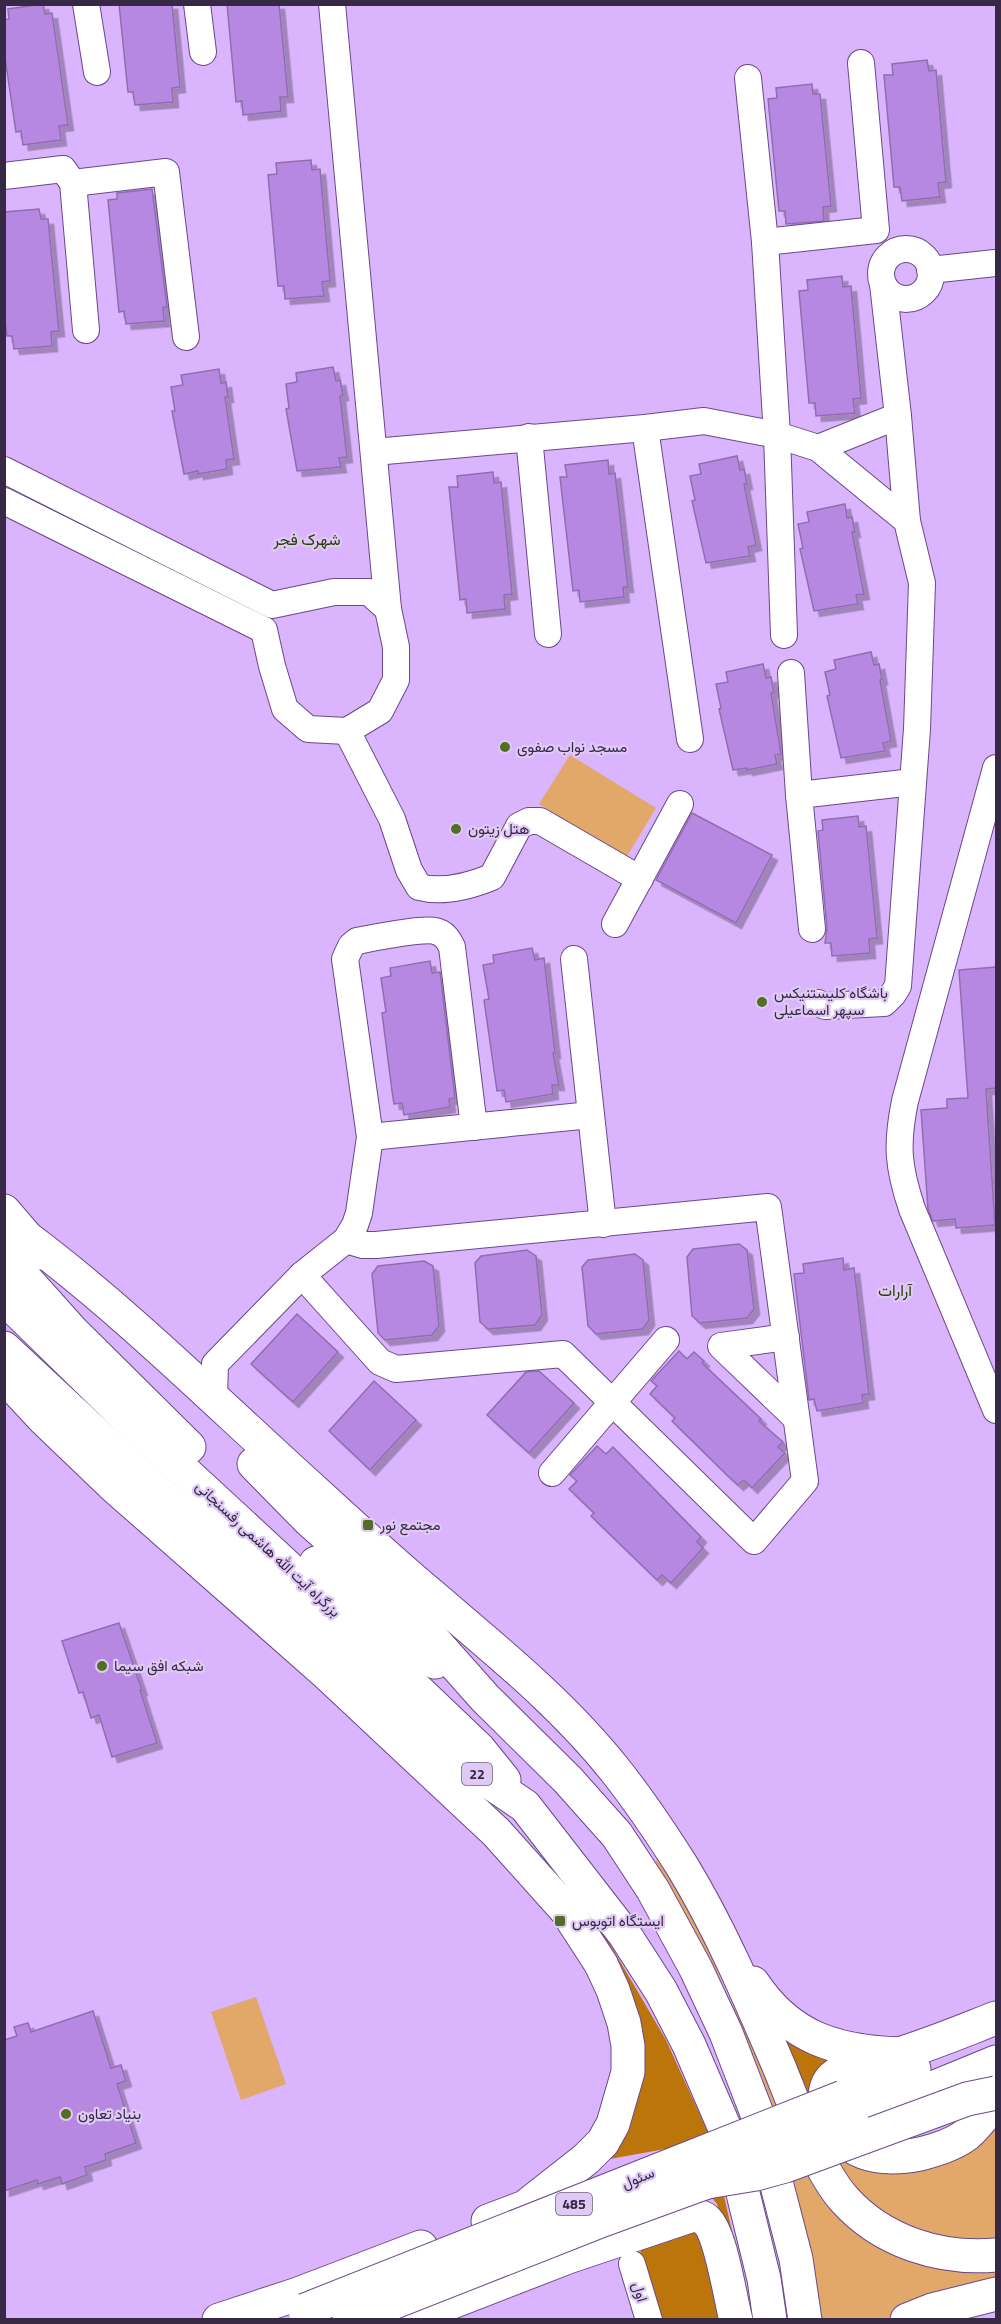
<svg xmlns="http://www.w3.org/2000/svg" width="1001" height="2324" font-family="'Titillium Web',Vazirmatn,sans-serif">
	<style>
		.green { fill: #e1a869 }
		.forest { fill: #bc750a }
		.building { fill: #b788e1; stroke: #906db1; stroke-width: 1.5; filter: url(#shadow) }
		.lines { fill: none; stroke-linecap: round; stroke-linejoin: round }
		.minor-casing { stroke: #6b4888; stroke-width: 28 }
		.major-casing { stroke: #6b4888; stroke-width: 35 }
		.highway-casing { stroke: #6b4888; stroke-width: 35 }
		.minor { stroke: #fff; stroke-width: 26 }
		.major { stroke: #fff; stroke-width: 33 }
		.highway { stroke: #fff; stroke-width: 33 }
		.major-bridge-casing { stroke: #6b4888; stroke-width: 35; stroke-linecap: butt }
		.highway-bridge-casing { stroke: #6b4888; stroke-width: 35; stroke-linecap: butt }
		.major-bridge { stroke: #fff; stroke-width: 33 }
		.highway-bridge { stroke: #fff; stroke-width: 33 }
		.poi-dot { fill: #516e22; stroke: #dfc9f5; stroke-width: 2 }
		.labels { text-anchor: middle; stroke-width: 4.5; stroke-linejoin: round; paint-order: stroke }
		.shield { fill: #dfc9f5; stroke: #69587a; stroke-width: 1.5 }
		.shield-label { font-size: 14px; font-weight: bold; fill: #372845 }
		.poi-label { font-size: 15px; fill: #372845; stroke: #dfc9f5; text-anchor: start }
		.street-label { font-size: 15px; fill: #372845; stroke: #dfc9f5 }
		.neighbourhood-label { font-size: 16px; fill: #2b3e08; stroke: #dfc9f5 }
	</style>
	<defs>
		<filter id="shadow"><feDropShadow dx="5.5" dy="5.5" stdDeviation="0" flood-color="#0004"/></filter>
	</defs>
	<rect width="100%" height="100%" fill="#dab4fd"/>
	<!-- green -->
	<g class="green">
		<polygon points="570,755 656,808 626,858 539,804"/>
		<polygon points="662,1853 834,2194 996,2263 996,2279 944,2298 891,2319 819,2319 808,2245 795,2184 771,2100 726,1988 655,1863"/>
		<polygon points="256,1997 286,2084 241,2100 211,2012"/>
		<polygon points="996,2106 996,2248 897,2231 826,2165 844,2159 866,2167"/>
	</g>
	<!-- forest -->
	<g class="forest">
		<polygon points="504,1822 607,1939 666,2040 710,2137 745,2286 731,2254 717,2204 675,2152 665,2149 599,2161 638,2047"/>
		<polygon points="766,2017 850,2061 802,2110"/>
		<polygon points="697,2225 706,2234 719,2319 657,2319 637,2258 646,2243"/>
	</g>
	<!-- building -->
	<g class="building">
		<polygon points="43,4 45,14 52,13 68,125 59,126 61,140 23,145 21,131 16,132 4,51 4,20 9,19 8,9"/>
		<polygon points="119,4 172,4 180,87 172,88 173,102 135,105 133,92 128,92"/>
		<polygon points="227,4 279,4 288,97 280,97 281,111 243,115 242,101 236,102"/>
		<polygon points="927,60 929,71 936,70 946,182 938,183 940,197 902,201 900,187 894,187 884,75 893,75 892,64"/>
		<polygon points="812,84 813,94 820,94 831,206 823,207 824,221 786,224 785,211 779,211 768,99 777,98 776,88"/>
		<polygon points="311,160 312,170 320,169 330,281 322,282 324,296 285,299 284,286 278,286 268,175 277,174 276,163"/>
		<polygon points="152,189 167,307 163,307 164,321 126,324 124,311 119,312 108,200 117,199 117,193"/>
		<polygon points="39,209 41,219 48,219 59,331 51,332 52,346 14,349 12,336 7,336 4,314 4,212"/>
		<polygon points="842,276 843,287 851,286 861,398 853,399 855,413 816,416 815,403 809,403 799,291 808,290 807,280"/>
		<polygon points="333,367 336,381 340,380 343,395 340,396 347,457 339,458 341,467 297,471 286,409 289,408 286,384 297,382 296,373"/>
		<polygon points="219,369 221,383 226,382 228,397 225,397 234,459 226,460 227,469 198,474 198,471 184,474 172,411 175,411 171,387 183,385 181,375"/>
		<polygon points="737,456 740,470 744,469 747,484 744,484 756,545 748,547 750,556 706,563 692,501 695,500 690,476 701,474 699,464"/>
		<polygon points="608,460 609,474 615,473 628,587 623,587 624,597 580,602 579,590 573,591 560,477 567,477 565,465"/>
		<polygon points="493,472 494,483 501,482 512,594 504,595 505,609 467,613 466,599 460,600 449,487 458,487 457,476"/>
		<polygon points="845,504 847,518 852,517 855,532 852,532 864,594 856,595 858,604 814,611 800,549 803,548 798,524 809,522 807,512"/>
		<polygon points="871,652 874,665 879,664 882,679 880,680 891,741 883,743 885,751 841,758 827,696 830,695 825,672 836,669 834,660"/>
		<polygon points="763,664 766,678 771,677 774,692 771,693 781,754 775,755 777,764 747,770 747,768 733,770 719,709 721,708 716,684 728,682 726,672"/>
		<polygon points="692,813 772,855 736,923 656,880"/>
		<polygon points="858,816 859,827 866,826 877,938 869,939 870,953 832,956 831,943 825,943 827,928 818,831 823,830 822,820"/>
		<polygon points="532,948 535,960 544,958 555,1053 553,1053 559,1085 552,1085 553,1094 506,1102 504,1090 497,1091 484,1000 489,999 483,965 494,963 493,955"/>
		<polygon points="430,961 432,973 440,972 455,1098 449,1099 450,1107 404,1115 402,1103 394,1104 392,1091 382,1013 386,1012 381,978 391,976 390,968"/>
		<polygon points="996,967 996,1088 986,1089 995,1225 956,1228 955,1219 933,1221 928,1209 921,1110 947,1108 947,1099 968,1098 959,970"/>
		<polygon points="739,1244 747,1250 754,1309 747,1318 700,1323 692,1316 687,1257 693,1249"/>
		<polygon points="527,1250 536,1256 542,1315 535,1325 488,1329 480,1322 475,1263 481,1256"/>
		<polygon points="635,1254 643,1260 649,1320 643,1329 596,1334 588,1326 582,1267 588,1260"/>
		<polygon points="843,1258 844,1270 854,1268 869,1394 862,1395 863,1403 817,1411 814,1399 809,1400 794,1274 804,1273 803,1264"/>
		<polygon points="424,1261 433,1266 439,1326 432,1335 385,1340 378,1333 372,1274 378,1266"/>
		<polygon points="297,1314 338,1352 293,1402 251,1364"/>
		<polygon points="679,1351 687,1359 694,1352 704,1361 702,1363 761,1419 759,1421 783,1442 778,1447 785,1453 752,1488 744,1480 738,1485 728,1476 672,1421 675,1418 650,1394 657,1386 651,1381"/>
		<polygon points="539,1371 574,1403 529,1453 487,1415 526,1372"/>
		<polygon points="374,1381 416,1420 370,1470 329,1431"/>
		<polygon points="597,1446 606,1454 613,1447 701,1537 697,1542 703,1548 671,1583 662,1575 657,1580 591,1516 594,1513 569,1489 577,1481 570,1475"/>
		<polygon points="119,1623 142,1690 140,1690 157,1743 112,1757 99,1715 91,1718 83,1692 79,1693 62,1641"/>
		<polygon points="93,2011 111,2068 121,2065 126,2081 117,2084 136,2143 105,2154 106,2160 85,2167 87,2175 62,2184 60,2177 38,2184 37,2180 4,2191 4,2040 17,2036 14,2027 28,2023 31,2032"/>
	</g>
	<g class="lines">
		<defs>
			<g id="minor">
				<polyline points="86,4 97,72"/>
				<polyline points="197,4 203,52"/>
				<polyline points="748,78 765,242 777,435 784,635"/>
				<polyline points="4,176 63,169 73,183 86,330"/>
				<polyline points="73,183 166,172 186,337"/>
				<polyline points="765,242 876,230 861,63"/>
				<circle cx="906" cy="274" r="25"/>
				<polyline points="930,270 995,263"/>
				<polyline points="898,416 907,521"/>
				<polyline points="645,428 690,739"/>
				<polyline points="529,437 548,634"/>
				<polyline points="818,448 898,416 883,284"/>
				<polyline points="374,452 645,428 704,421 777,435 818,448 907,521 922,583 917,729 898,986 893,994 884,1003 825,1006 818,1003"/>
				<polyline points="4,470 272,605 334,592 369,592 388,609"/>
				<polyline points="4,501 264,630 272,666 285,709 308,729 347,731 380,711 396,680 396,647 388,609 332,4"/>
				<polyline points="791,673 799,795 913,782"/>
				<path d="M347 731 392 819 409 870 419 887C442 893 470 886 492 877L519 826 529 821H540L640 879"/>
				<path d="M996 768 905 1101C896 1145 898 1167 912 1209L996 1410"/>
				<polyline points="799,795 812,929"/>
				<polyline points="615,924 680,804"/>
				<polyline points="574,959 603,1224"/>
				<polyline points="370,1137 591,1115"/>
				<polyline points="302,1275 380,1362 396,1369 563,1354 754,1541 805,1481 768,1207 376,1245 363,1245 346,1240"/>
				<polyline points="786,1337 721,1346 796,1418"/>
				<path d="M214 1396 215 1364 302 1275 346 1240 355 1225 359 1213 370 1137 345 959 351 946 357 941C371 938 423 928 435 931 444 933 448 939 452 947L474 1127"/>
				<polyline points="552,1473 666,1340"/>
				<polyline points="632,2264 649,2320"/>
			</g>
			<g id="major">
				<path d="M996 2018C965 2030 934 2043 902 2053 880 2061 851 2061 833 2077 824 2086 824 2099 827 2111 842 2156 879 2162 920 2154 936 2150 953 2145 966 2135 978 2125 987 2112 996 2100"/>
				<polyline points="843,2097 914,2069"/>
				<polyline points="852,2121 996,2062"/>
				<polyline points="488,2221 525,2207 586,2159 603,2142 613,2124 628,2072 628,2046 624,2023 613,1990 601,1964"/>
				<polyline points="219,2320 298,2294 421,2247"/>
				<path d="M406 2320 568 2257 693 2215C698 2216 703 2217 706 2220 721 2233 730 2298 736 2320"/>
				<polyline points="907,2320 932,2310 996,2294"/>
			</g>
			<g id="highway">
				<polyline points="4,1211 40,1253"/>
				<path d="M26 1237C131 1316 223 1409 321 1497 357 1530 393 1563 430 1594 494 1649 562 1703 615 1770 639 1800 661 1833 682 1866 721 1930 750 1999 780 2069 795 2106 818 2170 844 2199 882 2242 941 2260 996 2255"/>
				<polyline points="4,1255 72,1331 189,1447"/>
				<polyline points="4,1298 134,1425 306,1584 479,1749 504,1780"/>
				<polyline points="4,1348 165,1498 461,1763 525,1806 625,1935 661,1991 689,2045 726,2131 736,2165 764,2279 770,2320"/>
				<polyline points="4,1376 43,1418 115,1487 324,1671 496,1832 566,1910 601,1964"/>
				<polyline points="254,1464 309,1520 397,1599 485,1698 568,1780 617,1835 653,1890 696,1969 726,2033 761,2124 796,2259 805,2320"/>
				<polyline points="316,1563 392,1630 435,1662"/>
				<path d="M753 1983C790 2039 838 2052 901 2054"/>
			</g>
		</defs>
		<!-- minor casing -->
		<use href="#minor" class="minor-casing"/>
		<!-- major casing -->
		<use href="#major" class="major-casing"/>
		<!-- highway casing -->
		<use href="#highway" class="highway-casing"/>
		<!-- minor -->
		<use href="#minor" class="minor"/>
		<!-- major -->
		<use href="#major" class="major"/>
		<!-- highway -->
		<use href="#highway" class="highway"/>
		<defs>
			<g id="major-bridge">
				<polyline points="305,2310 843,2097"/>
				<polyline points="349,2320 603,2220 707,2182 852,2121"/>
			</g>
			<polyline id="highway-bridge" points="707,2182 756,2174 785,2166 967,2099 996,2093"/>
		</defs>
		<!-- major-bridge casing -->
		<use href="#major-bridge" class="major-bridge-casing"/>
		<!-- highway-bridge casing -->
		<use href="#highway-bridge" class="highway-bridge-casing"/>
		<!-- major-bridge -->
		<use href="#major-bridge" class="major-bridge"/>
		<!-- highway-bridge -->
		<use href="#highway-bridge" class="highway-bridge"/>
	</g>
	<!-- markers -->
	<g class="poi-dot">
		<circle cx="505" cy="747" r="6"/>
		<circle cx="456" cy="829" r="6"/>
		<circle cx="762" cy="1002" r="6"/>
		<rect x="362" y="1519" width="12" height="12" rx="3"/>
		<circle cx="102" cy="1666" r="6"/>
		<rect x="554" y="1915" width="12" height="12" rx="3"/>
		<circle cx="66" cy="2114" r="6"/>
	</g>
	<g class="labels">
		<!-- shield labels -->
		<g class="shield">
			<rect x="462" y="1763" width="30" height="22" rx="4.5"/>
			<rect x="556" y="2193" width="36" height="22" rx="4.5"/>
		</g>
		<g class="shield-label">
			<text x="477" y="1779">22</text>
			<text x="574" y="2209">485</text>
		</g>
		<!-- poi labels -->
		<g class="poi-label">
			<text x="517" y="752">مسجد نواب صفوی</text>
			<text x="468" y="834">هتل زیتون</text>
			<text x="774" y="998">باشگاه کلیستنیکس<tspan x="774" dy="17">سپهر اسماعیلی</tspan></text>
			<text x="380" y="1530">مجتمع نور</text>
			<text x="114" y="1671">شبکه افق سیما</text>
			<text x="572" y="1926">ایستگاه اتوبوس</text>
			<text x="78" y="2119">بنیاد تعاون</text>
		</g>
		<!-- street labels -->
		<g class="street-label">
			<text transform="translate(268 1549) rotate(43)" y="5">بزرگراه آیت الله هاشمی رفسنجانی</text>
			<text transform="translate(638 2178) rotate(-22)" y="5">سئول</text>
			<text transform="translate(640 2292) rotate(73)" y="5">اول</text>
		</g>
		<!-- neighbourhood labels -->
		<g class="neighbourhood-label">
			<text x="307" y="545">شهرک فجر</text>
			<text x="895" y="1296">آرارات</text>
		</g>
	</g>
	<!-- border -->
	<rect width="1001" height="2324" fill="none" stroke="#372845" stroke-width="12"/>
</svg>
